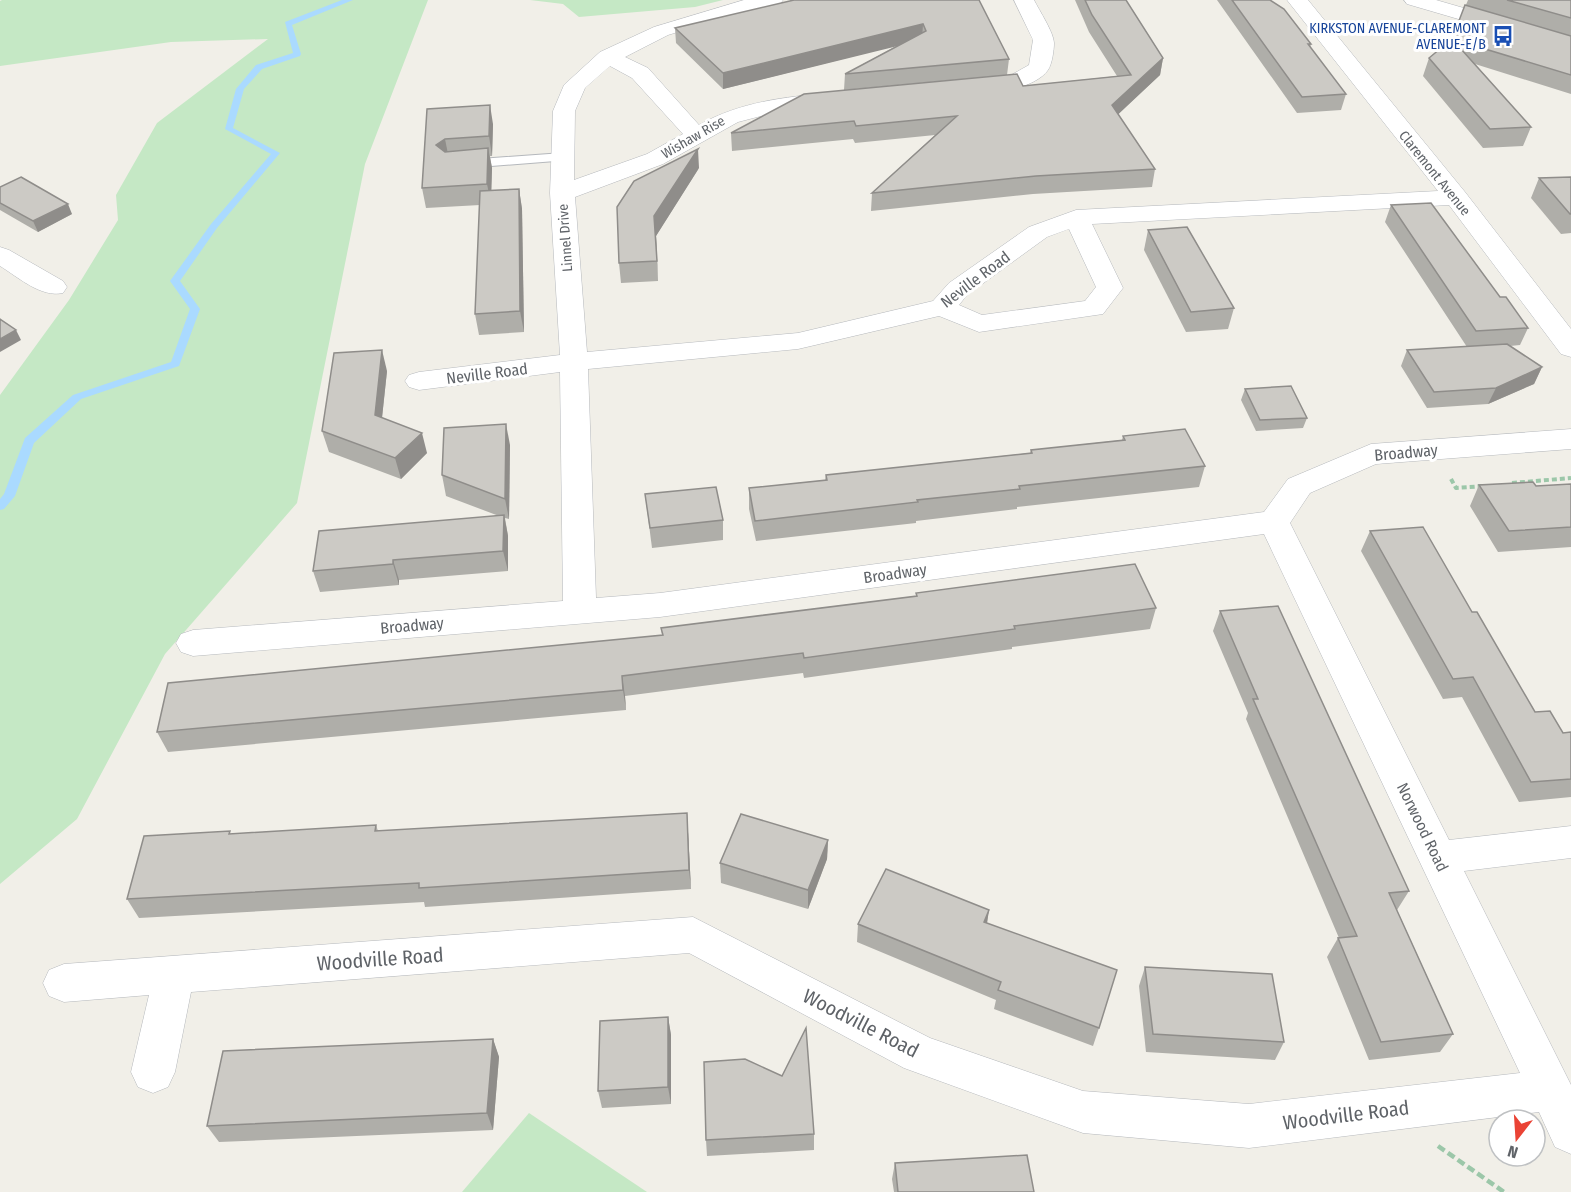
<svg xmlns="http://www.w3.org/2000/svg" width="1571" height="1192" font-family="'Fira Sans Condensed',sans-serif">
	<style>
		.green { fill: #c5e8c5 }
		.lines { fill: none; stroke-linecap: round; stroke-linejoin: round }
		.stream { fill: #aadaff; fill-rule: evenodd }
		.service-casing { stroke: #b5b8bc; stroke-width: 2 }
		.minor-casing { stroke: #b5b8bc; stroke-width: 1 }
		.path-far1 { stroke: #9cc7a9; stroke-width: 4; stroke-dasharray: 5 3; stroke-linecap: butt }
		.path { stroke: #9cc7a9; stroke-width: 4.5; stroke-dasharray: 8 4; stroke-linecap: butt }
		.service { fill: #fff; fill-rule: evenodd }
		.minor { fill: #fff; fill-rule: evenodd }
		.wall { fill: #afaea9 }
		.shaded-wall { fill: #8f8d8a }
		.building { fill: #cccac5; stroke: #8f8d8a; stroke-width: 1.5 }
		.labels { text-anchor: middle; stroke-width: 6; stroke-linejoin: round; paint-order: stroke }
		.far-transit-label { font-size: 14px; fill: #164399; stroke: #fff; text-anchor: end }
		.far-street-label { font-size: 14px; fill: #5f6368; stroke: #fff }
		.street-label { font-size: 16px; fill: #5f6368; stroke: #fff }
		.near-street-label { font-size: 20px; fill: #5f6368; stroke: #fff }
	</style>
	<rect width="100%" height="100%" fill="#f1efe8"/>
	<!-- green -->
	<g class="green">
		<polygon points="2,0 428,0 365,164 297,503 165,654 77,819 0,884 0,395 69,300 118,220 116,195 157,123 268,39 171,42 0,66 0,1"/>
		<polygon points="530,0 723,0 695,7 579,17 563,4"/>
		<polygon points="529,1113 647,1192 462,1192"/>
	</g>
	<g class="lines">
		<!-- stream -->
		<polygon class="stream" points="342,0 353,0 292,25 301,54 300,56 262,69 244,89 233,128 280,153 217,228 180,281 200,309 179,366 81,399 34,443 15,496 4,509 0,510 0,499 4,494 25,438 73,395 171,362 190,309 170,281 211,224 271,154 225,129 236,89 256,65 293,53 285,22"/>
		<defs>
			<polygon id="service" points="563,153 568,154 569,157 568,160 466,168 459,164 466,160"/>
			<g id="minor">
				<path d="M744 0H783L780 4 736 14 668 35 625 57 648 68 699 125C740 102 784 97 830 93L838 95 841 100 838 105 830 107 776 112 738 122 663 164 575 197 587 352 798 333 933 301 949 283 1029 227 1076 210 1438 191 1287 0H1308L1465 192 1571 329V357L1561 354 1449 205 1092 224 1123 288 1103 314 979 332 939 316 798 349 588 369 596 598 660 593 1264 512 1288 479 1371 444 1571 429V449L1376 464 1310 493 1290 523 1449 840 1571 826V858L1464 871 1571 1085V1154L1555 1147 1539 1112 1249 1148 1083 1133 904 1068 689 953 191 992 175 1072 168 1087 153 1093 138 1087 131 1072 149 995 64 1002 49 996 43 983 49 970 64 964 693 917 930 1038 1083 1091 1249 1104 1520 1073 1264 534 660 617 193 656 181 652 176 643 181 634 193 630 563 601 560 372 419 390 409 387 405 381 409 375 419 372 560 355 550 193 553 111 564 85 600 52 654 27ZM610 66 632 78 683 134 647 154 574 180 575 111 585 88ZM1069 229 1096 287 1085 301 982 315 959 305 967 295 1047 237Z"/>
				<path d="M1014 0H1034C1039 10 1054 33 1054 43 1054 50 1052 64 1048 70 1036 88 989 97 969 92L966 87 969 82 1006 78 1029 65 1033 40Z"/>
				<polygon points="1404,0 1436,0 1571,39 1571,52 1407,4"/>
				<path d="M0 247 9 250 63 281 67 287 63 293C41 298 18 277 0 266Z"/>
			</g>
		</defs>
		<!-- service casing -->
		<use href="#service" class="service-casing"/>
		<!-- minor casing -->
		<use href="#minor" class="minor-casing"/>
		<!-- path-far1 -->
		<g class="path-far1">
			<polyline points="1451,479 1456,488 1484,486"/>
			<polyline points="1512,483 1571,478"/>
		</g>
		<!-- path -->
		<polyline class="path" points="1438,1146 1504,1192"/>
		<!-- service -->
		<use href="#service" class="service"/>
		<!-- minor -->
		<use href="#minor" class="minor"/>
	</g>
	<!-- wall -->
	<g class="wall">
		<polygon points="979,0 1009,59 1007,75 844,90 845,74 898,45 723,89 676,43 675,28"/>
		<polygon points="1075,0 1126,0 1163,58 1160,75 1118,114 1155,169 1152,187 1033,194 871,211 872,193 935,135 855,143 853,139 732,151 731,133 1023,86 1117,76 1089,32"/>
		<polygon points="1217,0 1270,0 1311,44 1310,48 1346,94 1341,110 1297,113"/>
		<polygon points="1468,0 1571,0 1571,94 1475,64 1531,127 1523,146 1483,148 1423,76 1429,58 1452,39"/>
		<polygon points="427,109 493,124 492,156 490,156 492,168 491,191 519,189 522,209 524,332 479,335 475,314 480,205 426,208 422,188"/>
		<polygon points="699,168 656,236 658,281 621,283 619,263"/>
		<polygon points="1571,177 1571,233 1561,234 1531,198 1539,178"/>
		<polygon points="0,187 72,214 38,232 0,210"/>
		<polygon points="1391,205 1500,297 1528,328 1520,345 1510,346 1542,367 1534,384 1488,404 1427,408 1401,366 1407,350 1467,347 1385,222"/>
		<polygon points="1148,230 1234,308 1228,329 1186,332 1144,250"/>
		<polygon points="387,371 382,418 427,453 401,479 329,452 322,431"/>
		<polygon points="1245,389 1307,418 1303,428 1256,431 1241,400"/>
		<polygon points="1123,436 1205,466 1199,487 1017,507 1017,509 916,521 916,523 756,541 749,509 749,488 825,480 826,475 1030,453 1031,450 1122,440"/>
		<polygon points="510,445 509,519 505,518 508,536 508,571 399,580 399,585 320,592 313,571 499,516 446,496 442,475"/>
		<polygon points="1571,484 1571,547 1498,552 1470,506 1479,485 1536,486"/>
		<polygon points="645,494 723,520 723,540 652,548"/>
		<polygon points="1370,531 1472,612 1535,712 1563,733 1571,732 1571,797 1519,802 1462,697 1443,699 1361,551"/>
		<polygon points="916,593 1156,608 1150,629 1012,647 1012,649 804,678 803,673 625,696 626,710 168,752 157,732 662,635 661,628 916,596"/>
		<polygon points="1220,611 1409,891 1397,910 1453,1034 1440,1052 1369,1060 1327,957 1338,938 1339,938 1246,719 1248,713 1213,631"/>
		<polygon points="687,813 691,889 425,907 424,902 139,918 127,899 232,834 376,825 378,831"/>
		<polygon points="828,840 827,859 808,909 721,883 720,863"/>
		<polygon points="989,910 987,923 1099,1028 1093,1046 994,1009 996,1000 857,942 858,924"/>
		<polygon points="1145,967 1284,1042 1275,1060 1146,1052 1139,986"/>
		<polygon points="668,1017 671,1035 671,1104 602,1108 598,1091"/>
		<polygon points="493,1039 499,1057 493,1130 219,1142 207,1126"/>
		<polygon points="814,1134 814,1150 707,1156 706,1140"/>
		<polygon points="895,1163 1034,1192 894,1192 892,1179"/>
	</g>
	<!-- shaded-wall -->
	<g class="shaded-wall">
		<polygon points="923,24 922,40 723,89 723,73"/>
		<polygon points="1163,58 1160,75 1109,123 1112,105"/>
		<polygon points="490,105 493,124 492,156 489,136"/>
		<polygon points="445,139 449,159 436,145"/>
		<polygon points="488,148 492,168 491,204 487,184"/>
		<polygon points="698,149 699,168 656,236 658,281 654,216"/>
		<polygon points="519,189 522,209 524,332 520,311"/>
		<polygon points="68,204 72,214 38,232 33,221"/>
		<polygon points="16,330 21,340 0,352 0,339"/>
		<polygon points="382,350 387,371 380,436 375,415"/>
		<polygon points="1542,367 1534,384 1488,404 1496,388"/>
		<polygon points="506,424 510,445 509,519 505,499"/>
		<polygon points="422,433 427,453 401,479 395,458"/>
		<polygon points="504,515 508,536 508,571 503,551"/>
		<polygon points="393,560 399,580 399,585 393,564"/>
		<polygon points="622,676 625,696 626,710 623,690"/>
		<polygon points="687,813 691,889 689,870"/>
		<polygon points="828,840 827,859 808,909 808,890"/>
		<polygon points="989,910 986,929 984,922"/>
		<polygon points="668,1017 671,1035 671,1104 668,1087"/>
		<polygon points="493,1039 499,1057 493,1130 487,1113"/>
	</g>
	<!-- building -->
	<g class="building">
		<polygon points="794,0 979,0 1009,59 845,74 926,31 923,24 723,73 675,28"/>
		<polygon points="1085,0 1126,0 1163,58 1112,105 1155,169 1036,176 872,193 957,116 856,126 854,121 731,133 804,94 1017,74 1023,86 1131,75 1092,15"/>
		<polygon points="1232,0 1270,0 1284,9 1311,44 1308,44 1346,94 1302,97"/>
		<polygon points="1507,0 1571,0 1571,18"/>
		<polygon points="1465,5 1571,36 1571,75 1452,39"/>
		<polygon points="1452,39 1531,127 1490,129 1429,58"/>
		<polygon points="490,105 489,136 445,139 436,145 445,152 488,148 487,184 422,188 427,109"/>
		<polygon points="698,149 654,216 657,261 619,263 617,207 634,181"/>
		<polygon points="21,177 68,204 33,221 0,203 0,187"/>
		<polygon points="1571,177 1571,214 1570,214 1539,178"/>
		<polygon points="519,189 520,311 475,314 480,191"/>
		<polygon points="1431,203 1500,297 1506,297 1528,328 1476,331 1391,205"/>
		<polygon points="1187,227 1234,308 1191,312 1148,230"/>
		<polygon points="0,319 16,330 0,339"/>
		<polygon points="1507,344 1542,367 1496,388 1434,392 1407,350"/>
		<polygon points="382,350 375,415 422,433 395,458 322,431 334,353"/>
		<polygon points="1291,386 1307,418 1260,420 1245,389"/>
		<polygon points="506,424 505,499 442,475 444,428"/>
		<polygon points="1185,429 1205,466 1019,486 1020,489 917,500 918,502 755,521 749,488 827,480 826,475 1032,453 1031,450 1125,440 1123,436"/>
		<polygon points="1533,482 1536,486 1571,484 1571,527 1509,531 1479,485"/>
		<polygon points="716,487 723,520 650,528 645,494"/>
		<polygon points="504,515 503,551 393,560 393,564 313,571 319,531"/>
		<polygon points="1423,527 1472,612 1477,612 1535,712 1550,711 1563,733 1571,732 1571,779 1531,782 1473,677 1453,679 1370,531"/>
		<polygon points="1135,564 1156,608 1014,626 1015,629 804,658 803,653 622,676 623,690 157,732 168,683 663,635 661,628 917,596 916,593"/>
		<polygon points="1278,606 1409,891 1389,893 1453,1034 1381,1042 1338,938 1357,936 1253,699 1258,699 1220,611"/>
		<polygon points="687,813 689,870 419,888 419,883 127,899 144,836 230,831 229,834 376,825 375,831"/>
		<polygon points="741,814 828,840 808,890 720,863"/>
		<polygon points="886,869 989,910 984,922 1117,970 1099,1028 998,990 1001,982 858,924"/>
		<polygon points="1145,967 1272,974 1284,1042 1153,1034"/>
		<polygon points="668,1017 668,1087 598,1091 600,1021"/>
		<polygon points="806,1028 814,1134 706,1140 704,1062 745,1059 782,1076"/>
		<polygon points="493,1039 487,1113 207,1126 223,1051"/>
		<polygon points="1027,1155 1034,1192 898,1192 895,1163"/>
	</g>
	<!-- icons -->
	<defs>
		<symbol id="bus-bare" viewBox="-9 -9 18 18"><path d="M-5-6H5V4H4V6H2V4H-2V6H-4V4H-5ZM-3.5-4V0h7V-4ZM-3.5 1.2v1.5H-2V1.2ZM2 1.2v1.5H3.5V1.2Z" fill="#1a4fb4" stroke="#fff" stroke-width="2.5" paint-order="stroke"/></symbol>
	</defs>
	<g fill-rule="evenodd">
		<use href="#bus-bare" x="1488" y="21" width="30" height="30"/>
	</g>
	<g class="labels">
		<!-- far-transit labels -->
		<g class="far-transit-label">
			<text x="1486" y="33">KIRKSTON AVENUE-CLAREMONT<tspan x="1486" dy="16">AVENUE-E/B</tspan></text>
		</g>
		<!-- far-street labels -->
		<g class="far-street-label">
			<text transform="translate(693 137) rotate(-30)" y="5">Wishaw Rise</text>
			<text transform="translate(1435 173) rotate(51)" y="5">Claremont Avenue</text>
			<text transform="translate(565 238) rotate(-94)" y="5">Linnel Drive</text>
		</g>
		<!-- street labels -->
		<g class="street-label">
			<text transform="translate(975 279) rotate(-37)" y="6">Neville Road</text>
			<text transform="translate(487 373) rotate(-7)" y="6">Neville Road</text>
			<text transform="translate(1406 452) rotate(-5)" y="6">Broadway</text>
			<text transform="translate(895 573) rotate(-8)" y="6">Broadway</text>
			<text transform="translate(412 625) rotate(-5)" y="6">Broadway</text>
			<text transform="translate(1423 827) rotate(64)" y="6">Norwood Road</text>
		</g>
		<!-- near-street labels -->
		<g class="near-street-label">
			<text transform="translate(380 959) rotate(-4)" y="7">Woodville Road</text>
			<text transform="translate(861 1023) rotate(27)" y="7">Woodville Road</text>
			<text transform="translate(1346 1115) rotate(-7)" y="7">Woodville Road</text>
		</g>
	</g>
	<!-- north arrow -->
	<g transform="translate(1517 1138) rotate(197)"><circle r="28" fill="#ffffff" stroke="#bfc1c3" stroke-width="1.5"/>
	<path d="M0-4.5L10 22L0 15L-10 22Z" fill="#ea4335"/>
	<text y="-9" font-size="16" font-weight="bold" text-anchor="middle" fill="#5f6368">N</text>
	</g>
</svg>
